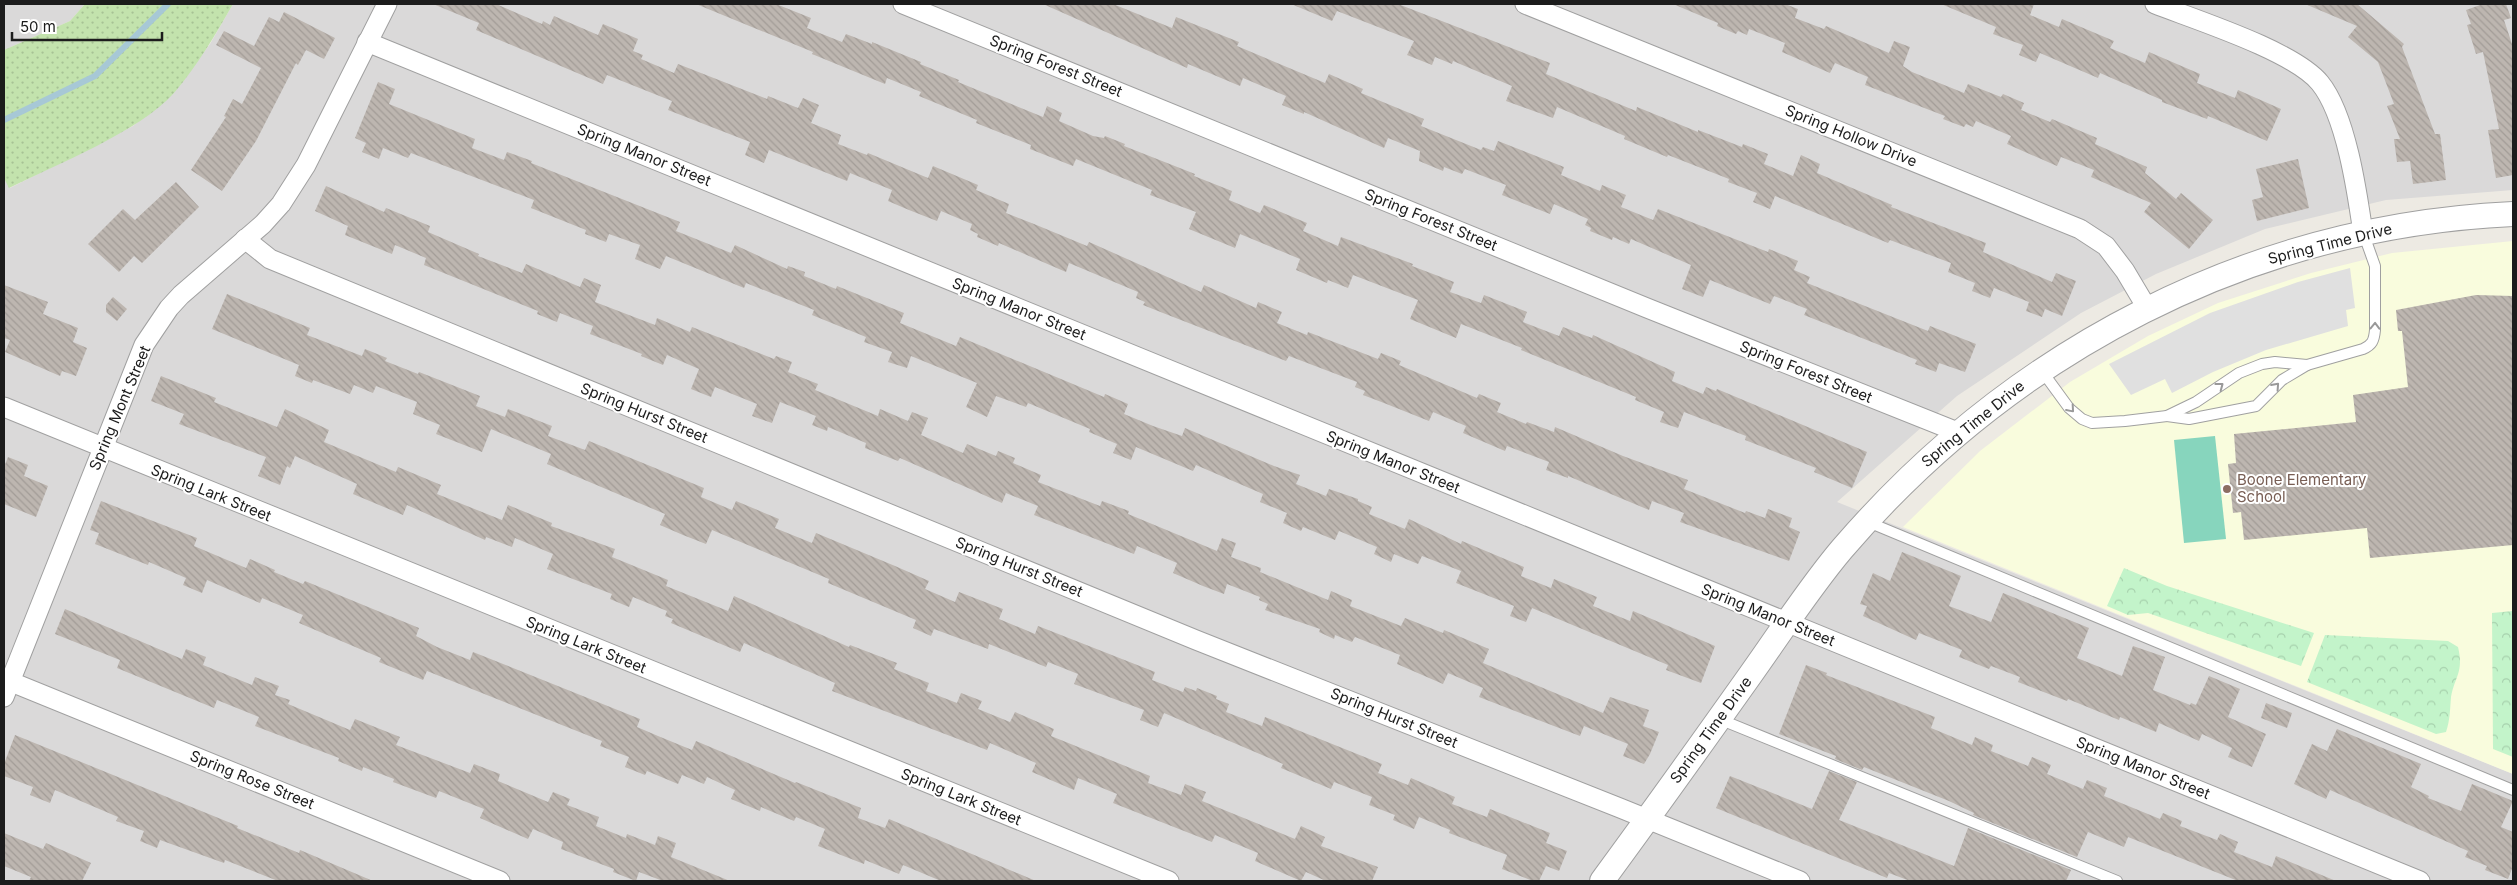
<svg xmlns="http://www.w3.org/2000/svg" width="2517" height="885" font-family="Inter,sans-serif">
	<style>
		.residential { fill: #dad9d9 }
		.education { fill: #f9fcdd }
		.grass { fill: url(#grass-dots) }
		.park { fill: url(#park-crowns) }
		.pitch { fill: #87d5bd }
		.parking { fill: #e0e0e0 }
		.lines { fill: none; stroke-linecap: round; stroke-linejoin: round }
		.stream { stroke: #a7c8d6; stroke-width: 6 }
		.building { fill: url(#building-back-hatch) }
		.service-casing { stroke: #a0a0a0; stroke-width: 12 }
		.minor-casing { stroke: #a0a0a0; stroke-width: 21 }
		.tertiary-casing { stroke: #a0a0a0; stroke-width: 26 }
		.service { stroke: #fff; stroke-width: 10 }
		.minor { stroke: #fff; stroke-width: 19 }
		.tertiary { stroke: #fff; stroke-width: 24 }
		.oneway { stroke: #999 }
		.education-dot { fill: #8d6e63; stroke: #fff; stroke-width: 2 }
		.labels { text-anchor: middle; stroke-width: 4; stroke-linejoin: round; paint-order: stroke }
		.street-label { font-size: 15px; fill: #1c1c1c; stroke: #fff }
		.education-label { font-size: 15px; fill: #785e54; stroke: #fff; text-anchor: start }
	</style>
	<defs>
		<pattern id="grass-dots" width="8" height="8" patternUnits="userSpaceOnUse" patternTransform="scale(1.25)"><rect width="8" height="8" fill="#c3e3ad"/><path d="M2 2h.1M6 6h.1" fill="none" stroke="#a7c294" stroke-width="1.8" stroke-linecap="round"/></pattern>
		<pattern id="park-crowns" width="20" height="18" patternUnits="userSpaceOnUse" patternTransform="scale(1.25)"><rect width="20" height="18" fill="#c3f4ca"/><path d="M2 6a3 3 0 1 1 6 0M12 15a3 3 0 1 1 6 0" fill="none" stroke="#a7d1ad"/></pattern>
		<pattern id="building-back-hatch" width="6" height="6" patternUnits="userSpaceOnUse" patternTransform="scale(1.25)"><rect width="6" height="6" fill="#bdb6b0"/><path d="M-1 5l2 2M0 0l6 6M5-1l2 2" fill="none" stroke="#a29c97"/></pattern>
	</defs>
	<rect width="100%" height="100%" fill="#edeae3"/>
	<!-- residential -->
	<g class="residential">
		<polygon points="4,4 85,4 70,21 4,50"/>
		<polygon points="233,4 2513,4 2513,190 2386,200 2265,229 2156,274 2081,313 1957,396 1837,502 2513,774 2513,881 4,881 4,178 10,188 133,126 173,94 210,44"/>
	</g>
	<!-- education -->
	<polygon class="education" points="2513,241 2513,774 1903,527 1980,451 2070,382 2148,336 2218,303 2311,273 2392,253"/>
	<!-- grass -->
	<path class="grass" d="M85 4H233C216 34 197 66 174 93 139 132 57 164 9 188L4 178V50L70 21Z"/>
	<!-- park -->
	<g class="park">
		<polygon points="2124,568 2167,586 2314,633 2301,666 2148,613 2128,615 2107,606"/>
		<polygon points="2513,611 2513,757 2493,749 2492,613"/>
		<path d="M2325 635 2448 641 2458 647C2464 672 2455 676 2451 697 2450 709 2450 721 2446 732L2436 734 2307 682Z"/>
	</g>
	<!-- pitch -->
	<polygon class="pitch" points="2215,436 2226,539 2184,543 2174,440"/>
	<!-- parking -->
	<polygon class="parking" points="2350,268 2355,308 2346,310 2348,326 2266,350 2213,372 2172,393 2165,379 2131,395 2109,364 2210,313 2298,282"/>
	<g class="lines">
		<!-- stream -->
		<polyline class="stream" points="4,120 95,76 168,4"/>
	</g>
	<!-- building -->
	<g class="building">
		<polygon points="433,4 496,4 542,24 543,21 550,25 554,16 598,35 603,24 638,39 633,51 643,55 641,59 674,73 678,64 767,99 768,96 798,108 803,98 819,105 811,123 841,135 838,144 867,155 868,153 928,178 933,166 978,185 976,190 1009,204 1006,213 1034,224 1087,246 1089,242 1201,292 1204,285 1256,308 1258,302 1282,312 1277,323 1307,335 1308,332 1378,359 1381,353 1401,361 1399,365 1477,398 1479,394 1501,403 1497,412 1526,424 1527,422 1554,432 1555,427 1623,456 1688,480 1684,489 1745,513 1746,511 1765,518 1768,509 1792,518 1789,527 1800,532 1789,561 1680,522 1684,513 1652,501 1649,510 1568,476 1568,478 1546,470 1549,462 1507,446 1505,451 1463,433 1466,426 1433,412 1429,421 1384,403 1363,395 1365,391 1355,387 1357,382 1289,356 1286,361 1163,313 1143,305 1145,302 1136,298 1138,292 1069,263 1066,272 999,243 998,246 977,237 978,234 970,230 972,224 941,211 937,221 909,210 888,201 892,190 850,173 847,181 769,150 764,163 745,155 750,142 668,110 672,101 607,75 603,84 476,30 479,23"/>
		<polygon points="696,4 776,4 811,18 807,28 842,42 846,34 872,44 872,42 921,62 920,64 959,80 958,82 1043,117 1047,106 1062,113 1059,121 1093,136 1104,138 1105,136 1125,144 1124,146 1195,174 1194,176 1232,191 1229,200 1260,213 1264,205 1307,223 1303,231 1338,246 1341,237 1413,264 1412,266 1454,282 1450,292 1481,303 1484,295 1527,312 1523,322 1559,336 1563,327 1592,338 1593,335 1675,372 1672,381 1703,394 1706,387 1716,391 1717,389 1867,452 1852,488 1814,472 1816,468 1745,440 1746,436 1684,412 1678,428 1660,422 1664,412 1635,400 1636,397 1521,350 1522,348 1461,324 1456,338 1410,319 1418,300 1353,275 1348,288 1328,280 1327,283 1296,270 1300,259 1240,234 1235,248 1189,229 1196,212 1150,195 1152,190 1076,159 1073,166 1030,149 1031,145 976,123 977,120 919,96 921,92 887,78 885,84 812,54 813,52"/>
		<polygon points="1043,4 1113,4 1172,28 1176,17 1239,42 1237,46 1325,83 1329,74 1363,89 1361,93 1424,119 1421,126 1481,150 1483,147 1494,151 1498,141 1564,167 1561,175 1600,191 1602,185 1626,195 1621,207 1653,220 1658,209 1768,252 1769,249 1798,261 1794,270 1810,277 1807,283 1928,331 1930,326 1976,344 1965,372 1939,363 1936,372 1915,364 1917,360 1804,315 1807,309 1774,296 1770,304 1710,280 1703,297 1682,289 1691,265 1631,239 1629,244 1613,237 1612,240 1590,231 1591,228 1585,225 1588,219 1554,204 1550,214 1502,195 1506,185 1465,169 1462,174 1444,167 1443,171 1419,161 1420,151 1388,138 1384,148 1304,112 1304,114 1282,105 1286,96 1243,78 1240,86 1188,64 1187,68"/>
		<polygon points="1291,4 1398,4 1550,63 1546,74 1636,111 1637,107 1698,132 1698,130 1742,147 1743,144 1768,154 1764,164 1793,176 1801,155 1820,164 1817,173 1892,205 1891,207 1986,243 1983,252 2052,282 2056,273 2076,281 2062,316 2045,309 2042,317 2026,311 2029,302 1994,288 1990,298 1972,291 1975,283 1948,272 1951,263 1890,240 1888,243 1775,196 1770,209 1753,202 1757,193 1728,182 1729,179 1668,155 1667,157 1624,139 1625,136 1557,107 1553,118 1506,101 1512,86 1453,61 1452,64 1435,57 1432,65 1407,55 1414,41 1337,11 1332,21"/>
		<polygon points="1673,4 1785,4 1798,9 1795,18 1824,29 1826,26 1889,53 1894,41 1910,47 1903,66 1912,72 1964,93 1968,84 2001,97 2003,94 2024,103 2021,110 2050,122 2052,119 2097,138 2095,144 2147,167 2145,173 2176,199 2181,193 2213,220 2189,249 2144,212 2151,203 2091,177 2094,170 2061,157 2057,166 2007,144 2011,136 1976,121 1973,127 1966,124 1964,127 1943,119 1945,116 1865,85 1868,77 1835,63 1830,73 1782,52 1785,43 1749,29 1747,35 1738,31 1736,34 1717,26 1718,23"/>
		<polygon points="1941,4 2034,4 2030,15 2059,27 2062,19 2114,41 2110,48 2145,63 2149,52 2200,74 2197,83 2235,98 2238,90 2281,109 2267,141 2208,116 2207,119 2162,102 2162,100 2100,73 2098,78 2040,53 2036,62 2019,55 2023,45 1993,34 1996,27"/>
		<polygon points="2305,4 2357,4 2404,44 2402,47 2435,134 2440,134 2446,180 2413,184 2410,161 2397,162 2394,139 2400,139 2387,106 2394,104 2378,62 2348,37 2357,26"/>
		<polygon points="2483,4 2506,4 2511,18 2504,20 2513,47 2513,175 2496,178 2488,130 2499,129 2483,52 2476,54 2467,25 2471,24 2466,10"/>
		<polygon points="284,12 335,38 324,59 306,50 298,65 296,63 256,141 222,191 191,170 226,117 224,116 233,99 242,104 261,68 216,45 224,31 254,46 269,17 279,22"/>
		<polygon points="378,82 395,89 389,104 475,139 472,148 504,160 507,152 532,161 531,163 680,222 676,231 731,253 735,245 787,269 788,266 805,272 804,276 836,289 837,286 904,313 900,323 956,346 960,337 1104,397 1105,394 1128,404 1124,414 1153,426 1182,436 1185,428 1274,466 1300,475 1296,484 1326,496 1329,489 1358,499 1358,501 1372,507 1369,514 1405,529 1409,519 1461,544 1462,541 1524,567 1521,576 1551,588 1554,579 1597,597 1593,606 1630,621 1633,611 1715,646 1701,683 1666,670 1668,665 1532,608 1526,622 1510,616 1514,606 1456,583 1461,571 1422,556 1418,564 1394,554 1391,562 1374,554 1377,547 1339,531 1335,540 1303,527 1301,531 1283,523 1287,513 1260,502 1263,494 1196,465 1193,471 1136,447 1131,460 1113,453 1117,444 1089,432 1090,429 1028,403 1026,407 996,396 987,417 966,407 977,383 911,356 907,368 888,362 892,352 864,342 866,337 812,315 814,310 746,283 744,288 666,256 660,269 635,259 640,245 609,234 606,242 585,234 586,230 531,208 534,200 411,153 408,158 383,148 379,159 362,152 366,143 355,138"/>
		<polygon points="2298,159 2309,208 2257,221 2252,200 2263,197 2256,169"/>
		<polygon points="176,182 199,207 142,263 134,256 119,272 88,244 123,209 135,220"/>
		<polygon points="326,186 384,212 386,208 430,226 428,232 479,254 478,256 522,273 526,264 580,287 584,278 601,285 595,302 655,325 657,318 690,332 692,327 774,359 776,356 792,362 788,372 818,384 815,390 878,416 880,409 908,421 912,412 928,418 921,435 963,453 967,444 996,456 998,451 1015,458 1013,463 1041,475 1038,482 1100,506 1102,501 1129,511 1128,514 1217,551 1222,538 1236,543 1231,557 1261,568 1260,572 1328,600 1331,591 1352,600 1350,606 1401,626 1405,618 1443,633 1444,630 1489,649 1483,663 1603,713 1610,697 1649,710 1643,726 1659,732 1650,754 1644,764 1623,756 1628,744 1584,726 1580,736 1479,697 1483,688 1448,673 1443,684 1397,664 1400,655 1355,637 1352,642 1335,635 1334,639 1319,632 1320,629 1265,610 1268,604 1259,600 1260,597 1227,584 1224,594 1203,586 1173,573 1177,563 1137,546 1134,554 1034,515 1038,506 1006,493 1002,503 900,458 898,461 865,448 866,443 828,427 827,431 812,425 816,416 780,402 772,423 752,416 757,404 715,387 711,397 691,389 699,369 667,355 663,365 641,356 642,354 590,334 593,326 560,313 557,322 537,314 538,311 424,265 426,258 395,245 392,254 345,235 348,226 315,211"/>
		<polygon points="4,285 48,302 43,314 78,328 73,342 87,348 76,376 62,371 60,376 5,352 10,340 4,338"/>
		<polygon points="227,294 310,328 307,335 362,356 365,349 387,358 385,361 418,374 419,372 480,396 476,406 505,417 508,409 552,426 548,436 585,450 589,441 704,488 701,497 732,510 736,501 779,519 775,528 812,543 816,533 895,566 929,581 925,589 955,602 959,592 1003,609 999,619 1035,634 1038,626 1155,672 1152,680 1183,692 1185,687 1196,691 1197,688 1217,696 1216,699 1229,704 1226,712 1262,726 1265,717 1382,764 1378,773 1408,785 1411,778 1455,797 1452,804 1487,817 1490,809 1550,833 1546,843 1567,851 1559,871 1546,866 1539,881 1533,881 1502,869 1507,855 1449,833 1450,830 1419,817 1414,829 1393,820 1395,815 1369,805 1372,797 1334,782 1331,789 1281,768 1283,764 1164,713 1158,727 1140,720 1144,710 1074,684 1078,674 1048,662 1046,667 989,644 988,649 934,629 931,636 913,628 916,620 828,583 829,579 712,530 706,544 683,535 660,525 665,514 547,464 551,454 491,429 482,452 436,434 440,425 413,414 417,402 376,386 373,393 354,385 350,394 313,380 312,383 295,376 299,365 212,329"/>
		<polygon points="2476,295 2513,296 2513,545 2370,558 2367,528 2244,540 2241,512 2233,513 2228,464 2236,463 2234,434 2356,422 2353,395 2408,387 2402,331 2398,331 2396,310"/>
		<polygon points="113,297 127,309 117,321 106,312 106,305"/>
		<polygon points="161,376 216,398 214,402 277,427 285,409 329,430 324,442 396,472 398,467 441,485 437,494 502,520 508,505 552,523 551,526 615,549 612,557 668,580 666,586 728,611 734,596 849,647 850,645 897,663 894,669 929,683 926,691 957,703 961,693 982,701 978,709 1010,722 1015,712 1054,729 1051,736 1150,776 1148,783 1181,795 1185,784 1206,792 1202,801 1295,839 1301,826 1325,837 1321,846 1378,867 1372,881 1326,881 1306,872 1301,881 1255,861 1258,853 1215,835 1212,842 1113,803 1117,794 1078,778 1074,790 1032,772 1036,763 990,743 987,750 832,691 835,683 744,643 740,652 671,623 673,619 665,616 667,611 633,597 629,607 610,599 612,594 547,569 553,554 515,538 512,547 486,537 485,540 407,505 403,515 353,494 357,484 295,456 290,468 287,466 280,485 258,476 266,457 179,424 184,414 151,401"/>
		<polygon points="8,457 28,465 24,476 48,486 36,517 4,504 4,467"/>
		<polygon points="101,501 197,538 194,546 246,568 250,559 275,570 274,572 303,584 305,581 419,628 416,636 437,647 470,660 473,652 640,719 637,727 658,736 692,750 696,741 795,783 796,782 861,808 858,818 885,828 889,819 1036,881 941,881 903,865 899,874 865,860 864,864 818,846 825,829 796,817 794,821 761,807 760,811 731,799 735,790 707,777 704,784 682,775 678,784 647,771 645,775 625,767 629,757 600,746 602,741 427,671 423,680 379,662 381,658 299,623 303,615 262,598 260,603 207,580 202,593 183,585 186,578 149,562 148,565 95,544 99,533 90,530"/>
		<polygon points="1902,552 1961,576 1949,606 1991,622 2003,593 2089,628 2077,658 2122,676 2133,646 2165,657 2153,690 2190,705 2191,703 2196,705 2209,676 2240,689 2228,717 2266,734 2252,767 2228,757 2232,748 2202,734 2199,741 2159,723 2156,732 2120,717 2119,720 2068,699 2067,701 2018,682 2020,677 1991,666 1989,669 1959,657 1962,650 1919,633 1916,640 1863,616 1867,606 1860,604 1873,573 1890,581"/>
		<polygon points="65,609 182,659 186,649 206,657 203,665 252,685 255,677 279,686 275,695 290,700 288,704 350,730 355,719 400,737 396,745 470,773 474,764 500,774 498,781 548,802 553,792 570,799 567,805 599,817 596,826 626,838 627,834 655,845 658,836 676,843 671,857 730,881 663,881 639,872 636,881 613,872 614,869 561,849 563,842 533,829 528,839 480,818 484,809 439,791 436,798 393,782 394,779 363,767 362,771 338,761 339,758 255,726 259,717 217,700 214,708 117,668 120,660 55,634"/>
		<polygon points="1806,665 1827,673 1826,675 1935,717 1931,728 1972,745 1975,737 1993,745 1991,751 2028,766 2032,757 2051,765 2047,774 2083,789 2087,780 2107,788 2104,796 2160,819 2163,813 2182,821 2180,826 2217,840 2220,834 2238,842 2234,852 2272,867 2276,856 2336,881 2238,881 2128,837 2124,847 2088,832 2077,857 1973,815 1974,813 1949,801 1864,767 1862,770 1835,759 1836,756 1779,734"/>
		<polygon points="2266,703 2292,713 2287,728 2261,718"/>
		<polygon points="2337,729 2421,764 2411,787 2429,796 2428,798 2461,811 2472,784 2513,801 2501,827 2513,832 2513,866 2508,879 2485,870 2487,866 2465,857 2468,851 2330,790 2326,799 2294,784 2312,744 2327,751"/>
		<polygon points="15,735 238,826 237,828 299,853 300,850 373,881 278,881 225,860 224,863 160,840 157,848 140,841 144,831 116,821 118,817 55,790 50,803 30,795 33,787 4,776 4,764"/>
		<polygon points="1829,771 1857,782 1839,820 1954,866 1968,828 2071,870 2066,881 1910,881 1889,873 1887,878 1716,808 1730,776 1812,809"/>
		<polygon points="4,833 43,849 46,843 91,863 82,881 29,881 31,877 4,866"/>
	</g>
	<g class="lines">
		<defs>
			<g id="service">
				<path d="M2042 371 2069 408 2082 419 2092 423 2125 421 2167 416 2196 402 2239 373 2262 364 2275 362 2307 365 2363 349C2372 345 2374 341 2375 330V266L2364 235"/>
				<polyline points="2167,416 2189,419 2256,406 2282,380 2307,365"/>
				<polyline points="1868,522 2513,790"/>
				<polyline points="1719,719 2117,881"/>
			</g>
			<g id="minor">
				<polyline points="903,4 1647,308 1960,433"/>
				<polyline points="1525,4 2080,229 2106,246 2125,271 2147,308"/>
				<path d="M2155 4C2196 20 2294 51 2320 83 2346 115 2357 191 2363 233"/>
				<polyline points="367,42 2420,881"/>
				<polyline points="245,239 270,259 1196,640 1620,808 1800,881"/>
				<polyline points="4,407 1169,881"/>
				<polyline points="4,679 500,881"/>
				<polyline points="4,697 144,345 169,308 181,295 263,224 281,204 306,165 387,4"/>
			</g>
			<path id="tertiary" d="M1602 881C1652 813 1702 743 1751 674 1781 632 1809 588 1842 549 2013 350 2250 226 2513 214"/>
		</defs>
		<!-- service casing -->
		<use href="#service" class="service-casing"/>
		<!-- minor casing -->
		<use href="#minor" class="minor-casing"/>
		<!-- tertiary casing -->
		<use href="#tertiary" class="tertiary-casing"/>
		<!-- service -->
		<use href="#service" class="service"/>
		<!-- minor -->
		<use href="#minor" class="minor"/>
		<!-- tertiary -->
		<use href="#tertiary" class="tertiary"/>
	</g>
	<!-- one-way arrows -->
	<defs><path id="oneway-chevron" d="M-2-3.5L2.5 0L-2 3.5" fill="none" stroke-width="1.6" stroke-linecap="round" stroke-linejoin="round" transform="scale(1.25)"/></defs>
	<g class="oneway">
		<use href="#oneway-chevron" transform="translate(2375 326) rotate(-89)"/>
		<use href="#oneway-chevron" transform="translate(2220 386) rotate(-37)"/>
		<use href="#oneway-chevron" transform="translate(2276 386) rotate(-48)"/>
		<use href="#oneway-chevron" transform="translate(2071 409) rotate(49)"/>
	</g>
	<!-- markers -->
	<circle class="education-dot" cx="2227" cy="489" r="5"/>
	<g class="labels">
		<!-- street labels -->
		<g class="street-label">
			<text transform="translate(1056 66) rotate(22)" y="5">Spring Forest Street</text>
			<text transform="translate(1851 136) rotate(22)" y="5">Spring Hollow Drive</text>
			<text transform="translate(644 155) rotate(22)" y="5">Spring Manor Street</text>
			<text transform="translate(1431 220) rotate(22)" y="5">Spring Forest Street</text>
			<text transform="translate(2330 244) rotate(-14)" y="5">Spring Time Drive</text>
			<text transform="translate(1019 309) rotate(22)" y="5">Spring Manor Street</text>
			<text transform="translate(1806 372) rotate(22)" y="5">Spring Forest Street</text>
			<text transform="translate(120 408) rotate(-67)" y="5">Spring Mont Street</text>
			<text transform="translate(644 413) rotate(22)" y="5">Spring Hurst Street</text>
			<text transform="translate(1973 424) rotate(-39)" y="5">Spring Time Drive</text>
			<text transform="translate(1393 462) rotate(22)" y="5">Spring Manor Street</text>
			<text transform="translate(211 493) rotate(22)" y="5">Spring Lark Street</text>
			<text transform="translate(1019 567) rotate(22)" y="5">Spring Hurst Street</text>
			<text transform="translate(1768 615) rotate(22)" y="5">Spring Manor Street</text>
			<text transform="translate(586 645) rotate(22)" y="5">Spring Lark Street</text>
			<text transform="translate(1394 718) rotate(22)" y="5">Spring Hurst Street</text>
			<text transform="translate(1711 730) rotate(-54)" y="5">Spring Time Drive</text>
			<text transform="translate(2143 768) rotate(22)" y="5">Spring Manor Street</text>
			<text transform="translate(252 780) rotate(22)" y="5">Spring Rose Street</text>
			<text transform="translate(961 797) rotate(22)" y="5">Spring Lark Street</text>
		</g>
		<!-- education labels -->
		<g class="education-label">
			<text x="2237" y="485">Boone Elementary<tspan x="2237" dy="17">School</tspan></text>
		</g>
	</g>
	<!-- border -->
	<rect width="2517" height="885" fill="none" stroke="#1c1c1c" stroke-width="10"/>
	<!-- scale -->
	<path d="M12 32v8h150v-8" fill="none" stroke="#1c1c1c" stroke-width="2.5"/>
	<text x="20" y="32" font-size="15" fill="#1c1c1c" stroke="#ffffff" stroke-width="4" paint-order="stroke">50 m</text>
</svg>
